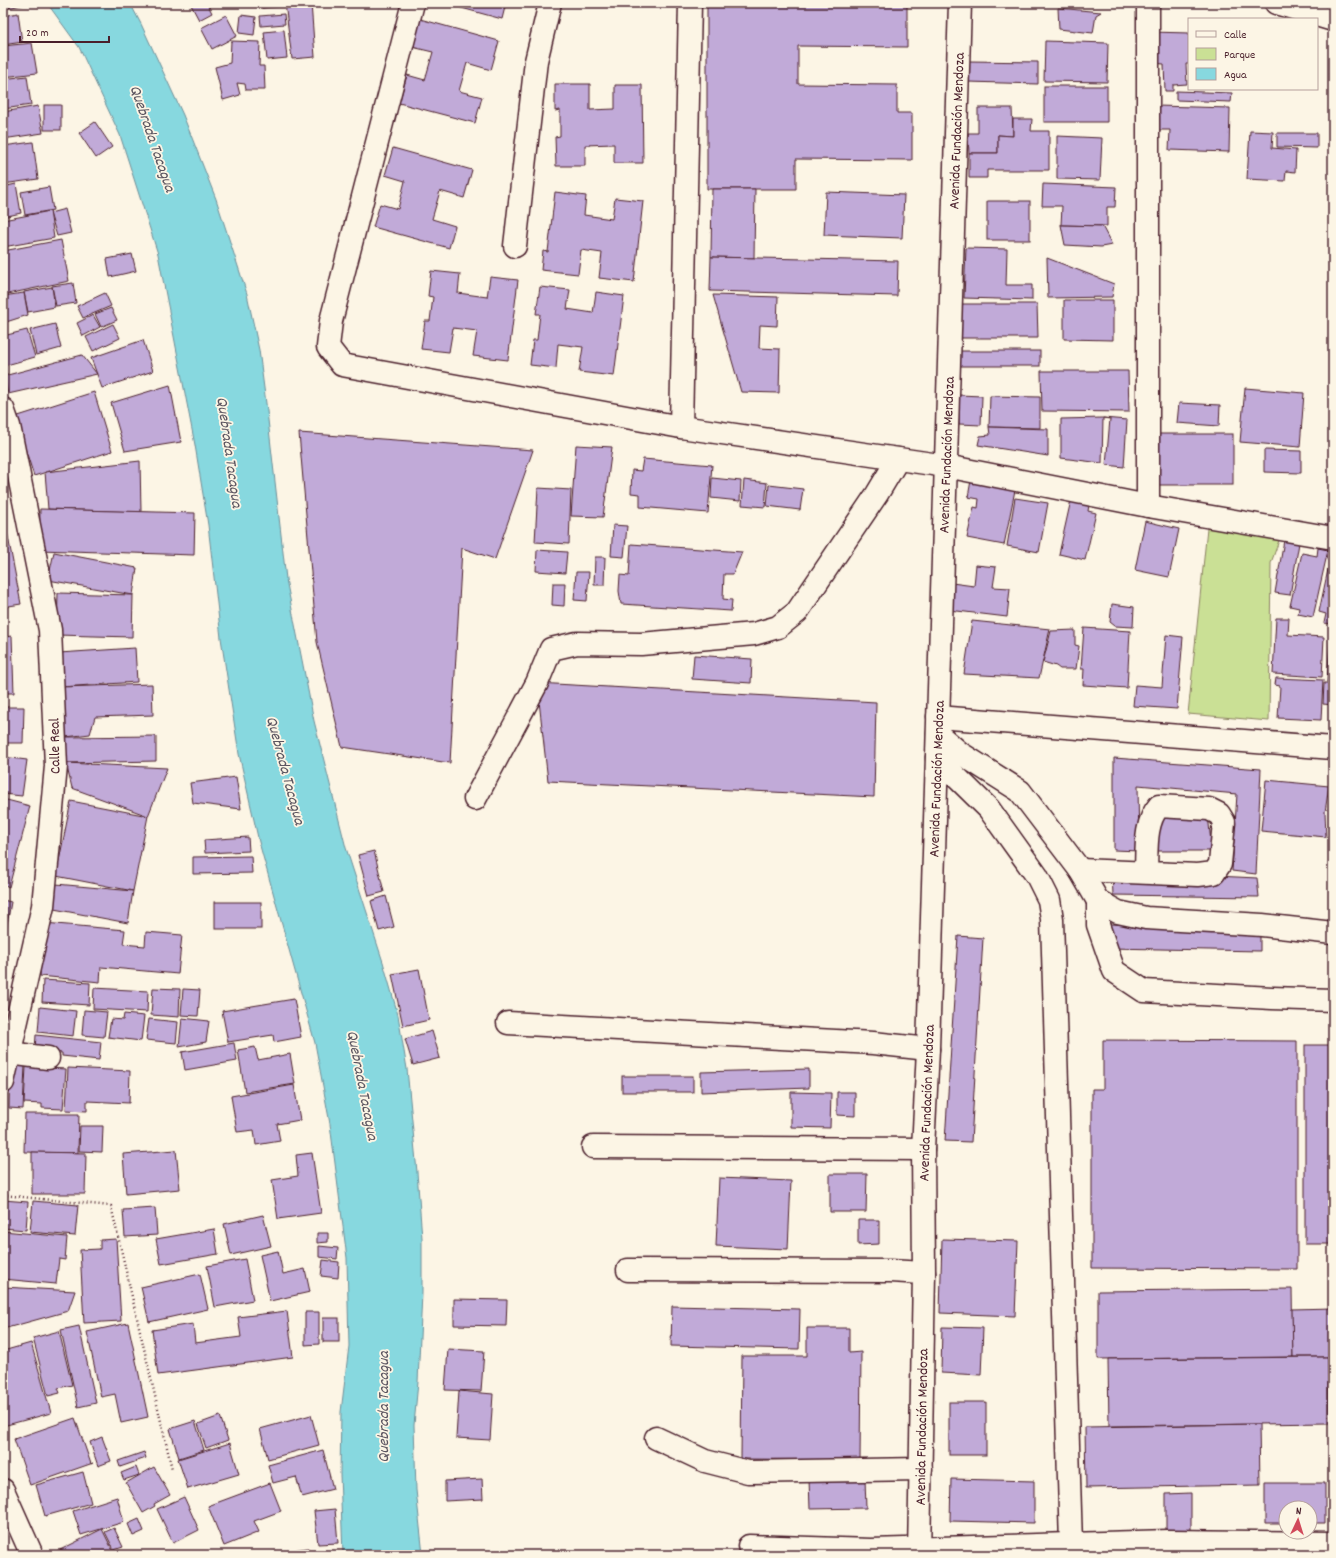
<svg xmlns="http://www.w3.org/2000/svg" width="1336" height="1558" font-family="Dekko,sans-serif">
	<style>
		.green { fill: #cae095; stroke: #8a8060 }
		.water { fill: #87d8df; stroke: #6f8e97 }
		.building { fill: #c1aad8; stroke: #4a1f2b }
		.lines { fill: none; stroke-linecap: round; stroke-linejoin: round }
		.minor-casing { stroke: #4a1f2b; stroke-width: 25 }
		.path { stroke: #4a1f2b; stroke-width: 2.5; stroke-dasharray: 1 3; stroke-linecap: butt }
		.minor { stroke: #fcf5e5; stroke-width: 22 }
		.labels { text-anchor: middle; stroke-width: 3.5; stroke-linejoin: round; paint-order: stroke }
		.street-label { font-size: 15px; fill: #4a1f2b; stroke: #fcf5e5 }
		.water-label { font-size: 16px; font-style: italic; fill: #5c5661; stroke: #fcf5e5 }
	</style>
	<rect width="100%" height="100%" fill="#fcf5e5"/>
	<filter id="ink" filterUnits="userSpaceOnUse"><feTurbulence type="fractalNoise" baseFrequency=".025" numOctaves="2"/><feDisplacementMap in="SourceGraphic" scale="8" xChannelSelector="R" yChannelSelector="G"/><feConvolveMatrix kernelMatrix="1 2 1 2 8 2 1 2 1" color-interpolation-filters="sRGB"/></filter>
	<g filter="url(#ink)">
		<!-- green -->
		<polygon class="green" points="1208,519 1282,532 1271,563 1269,721 1188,714"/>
		<!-- water -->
		<polygon class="water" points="47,3 130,3 141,24 183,115 216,199 247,294 259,350 267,411 286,579 314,721 346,848 383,962 398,1015 407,1069 417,1172 422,1238 422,1293 418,1382 414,1425 416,1490 423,1555 343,1555 340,1474 341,1412 349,1346 347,1258 330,1124 315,1043 259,842 239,754 221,638 208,525 195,445 158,254 120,135 79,47"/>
		<!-- building -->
		<g class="building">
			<polygon points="3,3 26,3 26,4 3,9"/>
			<polygon points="190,3 207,3 212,13 199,20"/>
			<polygon points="262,3 283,3 283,6 262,8"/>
			<polygon points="285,3 311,3 315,57 292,59"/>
			<polygon points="443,3 506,3 502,19"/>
			<polygon points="707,3 907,3 907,47 798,46 798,84 897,85 897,113 912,113 912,160 796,159 796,189 707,189"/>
			<polygon points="1058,8 1101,12 1096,15 1093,33 1059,29"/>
			<polygon points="18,13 22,42 3,45 3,16"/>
			<polygon points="284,14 285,24 261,26 260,16"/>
			<polygon points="226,15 237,36 212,49 201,28"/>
			<polygon points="241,15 256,17 254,35 239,33"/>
			<polygon points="420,19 499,41 491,70 467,63 459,91 482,97 475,123 399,103 407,75 425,80 433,52 412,47"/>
			<polygon points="284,30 287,58 267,60 264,32"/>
			<polygon points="1151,32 1189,33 1189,64 1186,64 1187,84 1173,85 1173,91 1165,91 1164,64 1151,63"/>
			<polygon points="231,41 260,42 259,66 264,66 265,90 246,90 245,84 237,83 240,95 223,100 215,67 230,63"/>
			<polygon points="1045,41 1108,43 1107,82 1044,81"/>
			<polygon points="32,43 37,73 3,77 3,46"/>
			<polygon points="968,61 1038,62 1038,84 968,82"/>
			<polygon points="27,76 31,105 3,109 3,79"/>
			<polygon points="555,84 590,84 590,110 615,109 615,85 642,85 643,163 614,163 614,144 585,145 585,166 556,166 555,137 560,136 560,110 555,111"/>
			<rect x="1044" y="86" width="63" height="36"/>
			<polygon points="1176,91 1232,93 1231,102 1176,100"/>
			<rect x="44" y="105" width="17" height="25"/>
			<polygon points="38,106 43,133 3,139 3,112"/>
			<polygon points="1157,106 1230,108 1229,152 1169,150 1170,130 1157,130"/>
			<polygon points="978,108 1012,108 1013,136 998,135 998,153 969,153 968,133 978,133"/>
			<polygon points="1013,119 1032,119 1031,131 1049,131 1049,170 987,170 987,178 969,178 969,153 998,153 998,135 1013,136"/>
			<polygon points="95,122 112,147 96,158 79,133"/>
			<polygon points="1250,131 1273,132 1272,148 1296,150 1295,172 1286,171 1285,181 1247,179"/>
			<polygon points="1277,133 1317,133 1317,148 1277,147"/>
			<polygon points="1057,136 1102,138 1100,180 1057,179"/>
			<polygon points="33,142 38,179 3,184 3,146"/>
			<polygon points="393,148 472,170 464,198 440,191 432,219 455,226 449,248 373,227 380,204 398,209 405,181 385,175"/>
			<polygon points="16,184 21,213 3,217 3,187"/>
			<polygon points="1043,184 1116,187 1115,207 1107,207 1107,226 1061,225 1062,206 1042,206"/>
			<polygon points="49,187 53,210 25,215 21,192"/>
			<polygon points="712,189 755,189 754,258 711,257"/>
			<polygon points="555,192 586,196 584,215 612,219 615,198 643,201 634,282 599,278 602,253 581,250 578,274 541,270 543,251 548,252"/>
			<polygon points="826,192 904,195 902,238 824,235"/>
			<rect x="987" y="201" width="43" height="39"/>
			<polygon points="65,209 71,233 57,236 50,213"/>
			<polygon points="50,211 54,238 3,247 3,220"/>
			<polygon points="1061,225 1102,226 1112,245 1101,247 1065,245"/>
			<polygon points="61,240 69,281 3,295 3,251"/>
			<polygon points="966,248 1007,249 1006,285 1032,285 1032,300 964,298"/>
			<polygon points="132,254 136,271 110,277 107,259"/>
			<polygon points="711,257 898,261 897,296 710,291"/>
			<polygon points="1047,258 1114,284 1112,297 1048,298"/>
			<polygon points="431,271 460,274 458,293 487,297 490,277 518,280 508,360 473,356 477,331 453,328 449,352 421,349 425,321 430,321 433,297 428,296"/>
			<polygon points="73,283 76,303 56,306 52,286"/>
			<polygon points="52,287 55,307 28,312 24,292"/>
			<polygon points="540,287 570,290 567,309 593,313 596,292 624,296 614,376 579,372 583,347 558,344 556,368 530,365 533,340 537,340 540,314 536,314"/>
			<polygon points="24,293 28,315 3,323 3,296"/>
			<polygon points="105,293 111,306 83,318 77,306"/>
			<polygon points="713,295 778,297 777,326 760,325 759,348 780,349 779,393 741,392"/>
			<polygon points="1064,300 1113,300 1113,340 1064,339"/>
			<polygon points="961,304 1037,304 1038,338 961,338"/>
			<polygon points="111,308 117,320 101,327 95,314"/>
			<polygon points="93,315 100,327 83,336 77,323"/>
			<polygon points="55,324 61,348 36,355 30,330"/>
			<polygon points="113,324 120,338 93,351 86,337"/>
			<polygon points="27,330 35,357 3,366 3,336"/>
			<polygon points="143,340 153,371 102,388 91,358"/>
			<rect x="957" y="351" width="83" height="15"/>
			<polygon points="82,355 97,374 8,394 4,376"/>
			<polygon points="1041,371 1128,371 1129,412 1042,411"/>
			<polygon points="170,385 181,442 125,451 111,403"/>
			<polygon points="1245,388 1304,393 1300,447 1240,442"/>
			<polygon points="94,392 112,451 34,476 15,417"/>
			<polygon points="959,395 982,396 981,425 959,424"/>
			<polygon points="990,396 1040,397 1040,428 989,427"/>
			<polygon points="1179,403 1220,405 1219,426 1177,423"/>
			<polygon points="1103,418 1102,463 1061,458 1061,419"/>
			<polygon points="1103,418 1127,420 1124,467 1106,465 1110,419"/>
			<polygon points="989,427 1048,429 1048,456 978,445 980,436 990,435"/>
			<polygon points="299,433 533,450 495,559 462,548 450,763 342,747 317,642"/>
			<rect x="1157" y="434" width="76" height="51"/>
			<polygon points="576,445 612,447 603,517 571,516"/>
			<polygon points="1264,450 1301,451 1301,473 1264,472"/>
			<polygon points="643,459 712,465 708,513 640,507 640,494 631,493 632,470 641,471"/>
			<polygon points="140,461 141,512 48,509 45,472"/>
			<polygon points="972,475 1016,485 1004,545 967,538 974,507 978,508 979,499 968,497"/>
			<polygon points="712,478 741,481 740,501 711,498"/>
			<polygon points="744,480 767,483 765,507 742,505"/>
			<polygon points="769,485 803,489 800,510 767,506"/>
			<polygon points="538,488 571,490 569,544 535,542"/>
			<polygon points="1015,498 1048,503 1039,552 1007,546"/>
			<polygon points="1071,500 1089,505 1088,511 1096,513 1085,560 1059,554"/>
			<polygon points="40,509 195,513 194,555 39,550"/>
			<polygon points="3,521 5,521 21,604 3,607"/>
			<polygon points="1145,521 1179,529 1169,577 1135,570"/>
			<polygon points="613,525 627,526 624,557 611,556"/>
			<polygon points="1284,540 1299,543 1290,595 1275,593"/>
			<polygon points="631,544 742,552 733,574 724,574 723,599 732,600 731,611 621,604 619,591 620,575 629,576"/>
			<polygon points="1333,546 1333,620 1332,624 1324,623 1326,614 1319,612"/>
			<polygon points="1318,548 1328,550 1313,617 1298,614 1299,608 1290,606 1302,553 1317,556"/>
			<polygon points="537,550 567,552 565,573 536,571"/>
			<polygon points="54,552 137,568 133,595 48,580"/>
			<polygon points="595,557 605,557 604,585 594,585"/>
			<polygon points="976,565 996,567 993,587 1010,588 1007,617 949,610 952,583 974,586"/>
			<polygon points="576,572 589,572 587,601 574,600"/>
			<polygon points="553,583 565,583 564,606 552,605"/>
			<polygon points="58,593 133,595 132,637 57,635"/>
			<polygon points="1112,604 1134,607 1133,627 1115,626 1110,622"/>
			<polygon points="1276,618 1289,618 1288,635 1324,637 1322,677 1273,674"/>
			<polygon points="972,621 1050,629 1039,678 964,674"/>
			<polygon points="1084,628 1130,631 1127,688 1083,685 1084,669 1081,669"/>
			<polygon points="1331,629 1333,629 1333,682 1327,682"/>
			<polygon points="1075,630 1075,645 1079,646 1076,669 1060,669 1056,666 1043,662 1051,631"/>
			<polygon points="1166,635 1183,637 1177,709 1133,706 1135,685 1162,687"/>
			<polygon points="12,636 14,693 3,693 3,637"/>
			<polygon points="135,648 137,682 61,687 59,653"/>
			<polygon points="694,655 752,659 751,683 692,679"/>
			<polygon points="1276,678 1323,680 1321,720 1278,718 1280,686 1275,685"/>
			<polygon points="537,683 876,702 874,797 548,781"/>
			<polygon points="1324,683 1333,683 1333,705 1323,704"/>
			<polygon points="152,684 153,715 95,717 90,734 66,737 61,687"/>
			<polygon points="3,707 24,707 23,743 3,743"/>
			<polygon points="156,736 156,761 66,763 66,737"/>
			<polygon points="3,757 27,760 22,796 3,794"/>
			<polygon points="1114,758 1261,769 1256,874 1232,871 1237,794 1138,785 1139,851 1114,850"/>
			<polygon points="66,763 167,768 148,816 72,788"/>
			<polygon points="236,777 241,809 193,803 190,783"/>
			<polygon points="1266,780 1329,786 1325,812 1326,837 1261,831"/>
			<polygon points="3,799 30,806 9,887 3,884"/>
			<polygon points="71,801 148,816 133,891 56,876"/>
			<polygon points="1333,804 1333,859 1331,830"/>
			<polygon points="1157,814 1208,815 1212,851 1157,851"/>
			<polygon points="248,837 249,851 205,853 204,840"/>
			<polygon points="374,851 384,892 369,896 358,855"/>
			<polygon points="251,856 252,873 193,874 193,857"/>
			<polygon points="1112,871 1257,878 1259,897 1113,895"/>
			<polygon points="56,884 133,891 128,923 54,909"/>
			<polygon points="386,896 394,927 379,931 371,901"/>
			<polygon points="3,900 11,902 5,936 3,936"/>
			<rect x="215" y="902" width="46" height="27"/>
			<polygon points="44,923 125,930 123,944 145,946 146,932 182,935 178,974 101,967 100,982 40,976"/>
			<polygon points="1110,924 1260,929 1260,951 1110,948"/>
			<polygon points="958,936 983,938 971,1142 945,1141"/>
			<polygon points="419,969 429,1020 403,1026 392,974"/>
			<polygon points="43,980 90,983 89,1005 42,1002"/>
			<polygon points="94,988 148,991 147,1012 93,1009"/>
			<polygon points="153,988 180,989 179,1017 151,1015"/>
			<polygon points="183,989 200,990 198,1016 181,1015"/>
			<polygon points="294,999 301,1037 274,1042 273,1035 228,1042 222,1011"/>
			<polygon points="40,1007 76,1011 73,1036 38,1032"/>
			<polygon points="84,1010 107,1012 104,1037 82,1035"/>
			<polygon points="124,1014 144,1016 141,1041 108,1037 111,1019 123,1020"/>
			<polygon points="182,1018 209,1021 206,1042 179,1047"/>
			<polygon points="149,1019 178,1022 176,1043 146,1040"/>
			<polygon points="432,1031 440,1058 413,1065 405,1039"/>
			<polygon points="36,1035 101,1042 99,1060 62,1056 62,1053 35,1050"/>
			<polygon points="1103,1040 1297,1041 1297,1269 1092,1268 1092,1089 1103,1089"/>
			<polygon points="234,1043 237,1061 185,1070 182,1052"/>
			<rect x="1305" y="1045" width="28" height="199"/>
			<polygon points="255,1047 258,1060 290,1054 295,1084 245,1092 238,1050"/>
			<polygon points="10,1065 25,1066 23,1109 9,1108"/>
			<polygon points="26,1067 66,1069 63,1109 42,1108 42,1104 24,1103"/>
			<polygon points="68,1068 130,1071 129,1103 87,1101 87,1111 66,1110"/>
			<polygon points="809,1069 809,1088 701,1092 701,1072"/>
			<rect x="622" y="1076" width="71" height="16"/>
			<polygon points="294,1085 300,1120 277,1124 280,1141 256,1145 254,1130 237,1132 231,1096"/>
			<polygon points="791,1092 831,1093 830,1128 791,1127"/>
			<polygon points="837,1092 855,1092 855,1116 837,1115"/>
			<polygon points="25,1114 79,1114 78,1153 24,1152"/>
			<polygon points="80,1126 103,1126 102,1152 79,1151"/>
			<polygon points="176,1150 180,1189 126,1194 123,1154"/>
			<polygon points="32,1152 86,1153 85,1194 32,1194"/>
			<polygon points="312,1153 321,1213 278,1219 272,1180 298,1176 296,1155"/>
			<polygon points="830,1174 867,1174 866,1212 830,1212"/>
			<polygon points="719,1178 791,1181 788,1249 716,1246"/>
			<polygon points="3,1200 28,1202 26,1230 3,1228"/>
			<polygon points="33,1201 78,1205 75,1236 30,1232"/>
			<polygon points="155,1208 157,1235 125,1237 123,1210"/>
			<polygon points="263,1215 271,1246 231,1255 224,1224"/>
			<polygon points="858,1220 879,1220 879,1244 858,1245"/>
			<polygon points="214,1229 218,1254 161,1264 156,1239"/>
			<polygon points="3,1231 67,1237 65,1260 59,1259 56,1284 3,1279"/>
			<polygon points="317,1233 328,1233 328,1242 317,1243"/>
			<polygon points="116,1239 121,1321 84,1323 80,1250 100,1249 100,1240"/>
			<polygon points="942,1239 1018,1241 1015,1316 940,1313"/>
			<polygon points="319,1246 338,1248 337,1259 319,1257"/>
			<polygon points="278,1251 283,1274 305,1269 310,1292 270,1301 260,1255"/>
			<polygon points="245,1259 253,1300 215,1307 207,1266"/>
			<polygon points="323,1260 339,1262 338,1278 321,1276"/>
			<polygon points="200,1274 208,1309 149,1322 141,1287"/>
			<polygon points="3,1287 75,1291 68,1311 3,1329"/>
			<polygon points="1292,1289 1293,1357 1098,1359 1098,1291"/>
			<polygon points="454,1299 507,1300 506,1326 454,1325"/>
			<polygon points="672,1306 800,1309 799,1349 671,1346"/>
			<polygon points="1333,1308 1333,1357 1293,1357 1292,1309"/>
			<polygon points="287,1311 293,1357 158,1375 152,1330 193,1324 195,1343 241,1337 238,1317"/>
			<polygon points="305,1312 319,1312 319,1344 305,1345"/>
			<rect x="323" y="1318" width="16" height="24"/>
			<polygon points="128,1323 148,1417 121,1423 115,1394 101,1397 87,1332"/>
			<polygon points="79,1326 96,1403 78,1407 61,1330"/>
			<polygon points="942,1327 983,1328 981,1375 941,1373"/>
			<polygon points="807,1328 849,1328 849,1353 861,1352 860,1460 741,1459 742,1356 807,1356"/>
			<polygon points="59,1331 72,1385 58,1388 60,1393 48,1396 33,1338"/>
			<polygon points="31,1343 51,1413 3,1426 3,1351"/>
			<polygon points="448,1349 484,1351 481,1391 445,1390"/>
			<polygon points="1328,1357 1329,1423 1109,1426 1108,1359"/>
			<polygon points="459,1391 493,1394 490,1440 456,1438"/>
			<rect x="949" y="1402" width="37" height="53"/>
			<polygon points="311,1415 319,1445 268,1459 260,1429"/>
			<polygon points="220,1416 228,1440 206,1448 198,1424"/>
			<polygon points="75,1418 91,1464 93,1463 30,1485 14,1439"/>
			<polygon points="195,1421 204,1450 179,1458 170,1429"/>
			<polygon points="1259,1424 1260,1485 1086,1488 1085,1427"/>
			<polygon points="102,1437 111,1461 98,1466 90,1442"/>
			<polygon points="230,1443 239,1474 188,1489 178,1459"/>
			<polygon points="323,1450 333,1489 302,1497 296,1477 273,1483 268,1465"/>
			<polygon points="144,1452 146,1458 120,1467 118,1461"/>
			<polygon points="136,1467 139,1475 124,1480 121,1473"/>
			<polygon points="154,1467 170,1495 154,1504 155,1506 143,1513 126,1483"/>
			<polygon points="83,1472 91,1503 45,1516 36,1485"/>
			<polygon points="482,1479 483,1499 445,1501 445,1481"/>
			<polygon points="809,1479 865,1479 866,1508 810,1509"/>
			<polygon points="951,1479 1034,1481 1034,1523 950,1521"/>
			<polygon points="270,1483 281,1511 254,1521 259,1532 224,1546 208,1506"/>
			<polygon points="1265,1483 1325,1483 1325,1523 1310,1523 1310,1508 1286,1508 1286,1523 1265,1523"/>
			<polygon points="1191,1493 1191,1530 1166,1531 1166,1494"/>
			<polygon points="117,1497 124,1522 81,1535 73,1511"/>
			<polygon points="184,1497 199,1530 173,1543 157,1509"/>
			<polygon points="335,1509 338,1543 318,1544 314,1511"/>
			<polygon points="139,1519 144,1531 133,1536 128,1524"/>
			<polygon points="114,1528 123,1547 114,1550 105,1532"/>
			<polygon points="102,1529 115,1555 55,1555 54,1553"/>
			<polygon points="308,1548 309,1555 268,1555 267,1553"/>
		</g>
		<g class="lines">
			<defs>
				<g id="minor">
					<polyline points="413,3 331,321 328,347 342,365 681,427 946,466 1148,506 1333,538"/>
					<polyline points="1276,3 1333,20"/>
					<polyline points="515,246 536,61 550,3"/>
					<polyline points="3,409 9,426 50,630 56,766 43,906 3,1082"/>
					<polyline points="681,427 690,3"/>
					<polyline points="1148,506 1148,3"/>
					<polyline points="938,717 1333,748"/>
					<polyline points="938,734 960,753 1020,791 1080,870 1098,901 1118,912 1146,918 1262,925 1333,933"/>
					<polyline points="937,758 989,809 1037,876 1049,900 1052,919 1071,1544"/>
					<polyline points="475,799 537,683 551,649 577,643 641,644 754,634 778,627 797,612 877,494 898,459"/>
					<path d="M1080 870 1198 875 1214 873 1220 864 1224 822 1219 814 1209 809 1159 806C1144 823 1147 851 1146 872"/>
					<polyline points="1098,901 1098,925 1114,971 1144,991 1272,998 1333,1000"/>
					<polyline points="508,1023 873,1043 928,1049"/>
					<polyline points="9,1053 48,1058"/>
					<polyline points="593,1147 923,1149"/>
					<polyline points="628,1270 890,1271 924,1273"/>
					<polyline points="656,1438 705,1461 748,1472 921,1469"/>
					<polyline points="3,1490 32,1555"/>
					<polyline points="749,1546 871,1550 1169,1541 1333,1543"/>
					<polyline points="919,1555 924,1273 923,1149 928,1049 960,3"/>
				</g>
			</defs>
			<!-- minor casing -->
			<use href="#minor" class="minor-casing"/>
			<!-- path -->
			<polyline class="path" points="3,1195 111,1206 172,1469"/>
			<!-- minor -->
			<use href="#minor" class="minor"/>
		</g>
	</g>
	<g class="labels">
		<!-- street labels -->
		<g class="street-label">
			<text transform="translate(956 131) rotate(-88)" y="5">Avenida Fundación Mendoza</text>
			<text transform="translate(946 455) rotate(-88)" y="5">Avenida Fundación Mendoza</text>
			<text transform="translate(54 746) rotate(-91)" y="5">Calle Real</text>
			<text transform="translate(936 779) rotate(-88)" y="5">Avenida Fundación Mendoza</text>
			<text transform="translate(926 1103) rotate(-88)" y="5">Avenida Fundación Mendoza</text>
			<text transform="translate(921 1427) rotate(-89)" y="5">Avenida Fundación Mendoza</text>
		</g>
		<!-- water labels -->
		<g class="water-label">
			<text transform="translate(154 138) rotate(71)" y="6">Quebrada Tacagua</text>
			<text transform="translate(231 452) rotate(82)" y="6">Quebrada Tacagua</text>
			<text transform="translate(287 770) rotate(75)" y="6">Quebrada Tacagua</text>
			<text transform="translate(364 1085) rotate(79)" y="6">Quebrada Tacagua</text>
			<text transform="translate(382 1407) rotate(-90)" y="6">Quebrada Tacagua</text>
		</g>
	</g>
	<!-- margin -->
	<rect width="1336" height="1558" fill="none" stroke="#fcf5e5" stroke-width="16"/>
	<rect x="8" y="8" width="1320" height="1542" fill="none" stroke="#4a1f2b" stroke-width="1.5" filter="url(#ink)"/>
	<!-- legend -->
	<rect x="1188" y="18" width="130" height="72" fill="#fcf5e5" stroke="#b59f9b"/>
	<rect x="1196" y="31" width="20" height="6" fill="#fcf5e5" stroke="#b59f9b"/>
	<text x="1224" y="38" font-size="12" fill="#4a1f2b">Calle</text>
	<rect x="1196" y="48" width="20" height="12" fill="#cae095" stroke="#b59f9b"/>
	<text x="1224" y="58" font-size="12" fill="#4a1f2b">Parque</text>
	<rect x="1196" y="68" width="20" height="12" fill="#87d8df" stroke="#b59f9b"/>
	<text x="1224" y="78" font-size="12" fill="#4a1f2b">Agua</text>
	<!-- north arrow -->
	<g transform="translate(1298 1520) rotate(4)"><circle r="19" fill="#fcf5e5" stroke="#b59f9b"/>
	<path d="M0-3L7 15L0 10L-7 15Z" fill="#d1495b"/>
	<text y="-6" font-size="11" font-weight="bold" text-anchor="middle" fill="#4a1f2b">N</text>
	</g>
	<!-- scale -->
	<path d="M20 36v6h89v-6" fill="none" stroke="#4a1f2b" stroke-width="2"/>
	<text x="26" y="36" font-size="12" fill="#4a1f2b" stroke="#fcf5e5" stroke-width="3" paint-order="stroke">20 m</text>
</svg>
